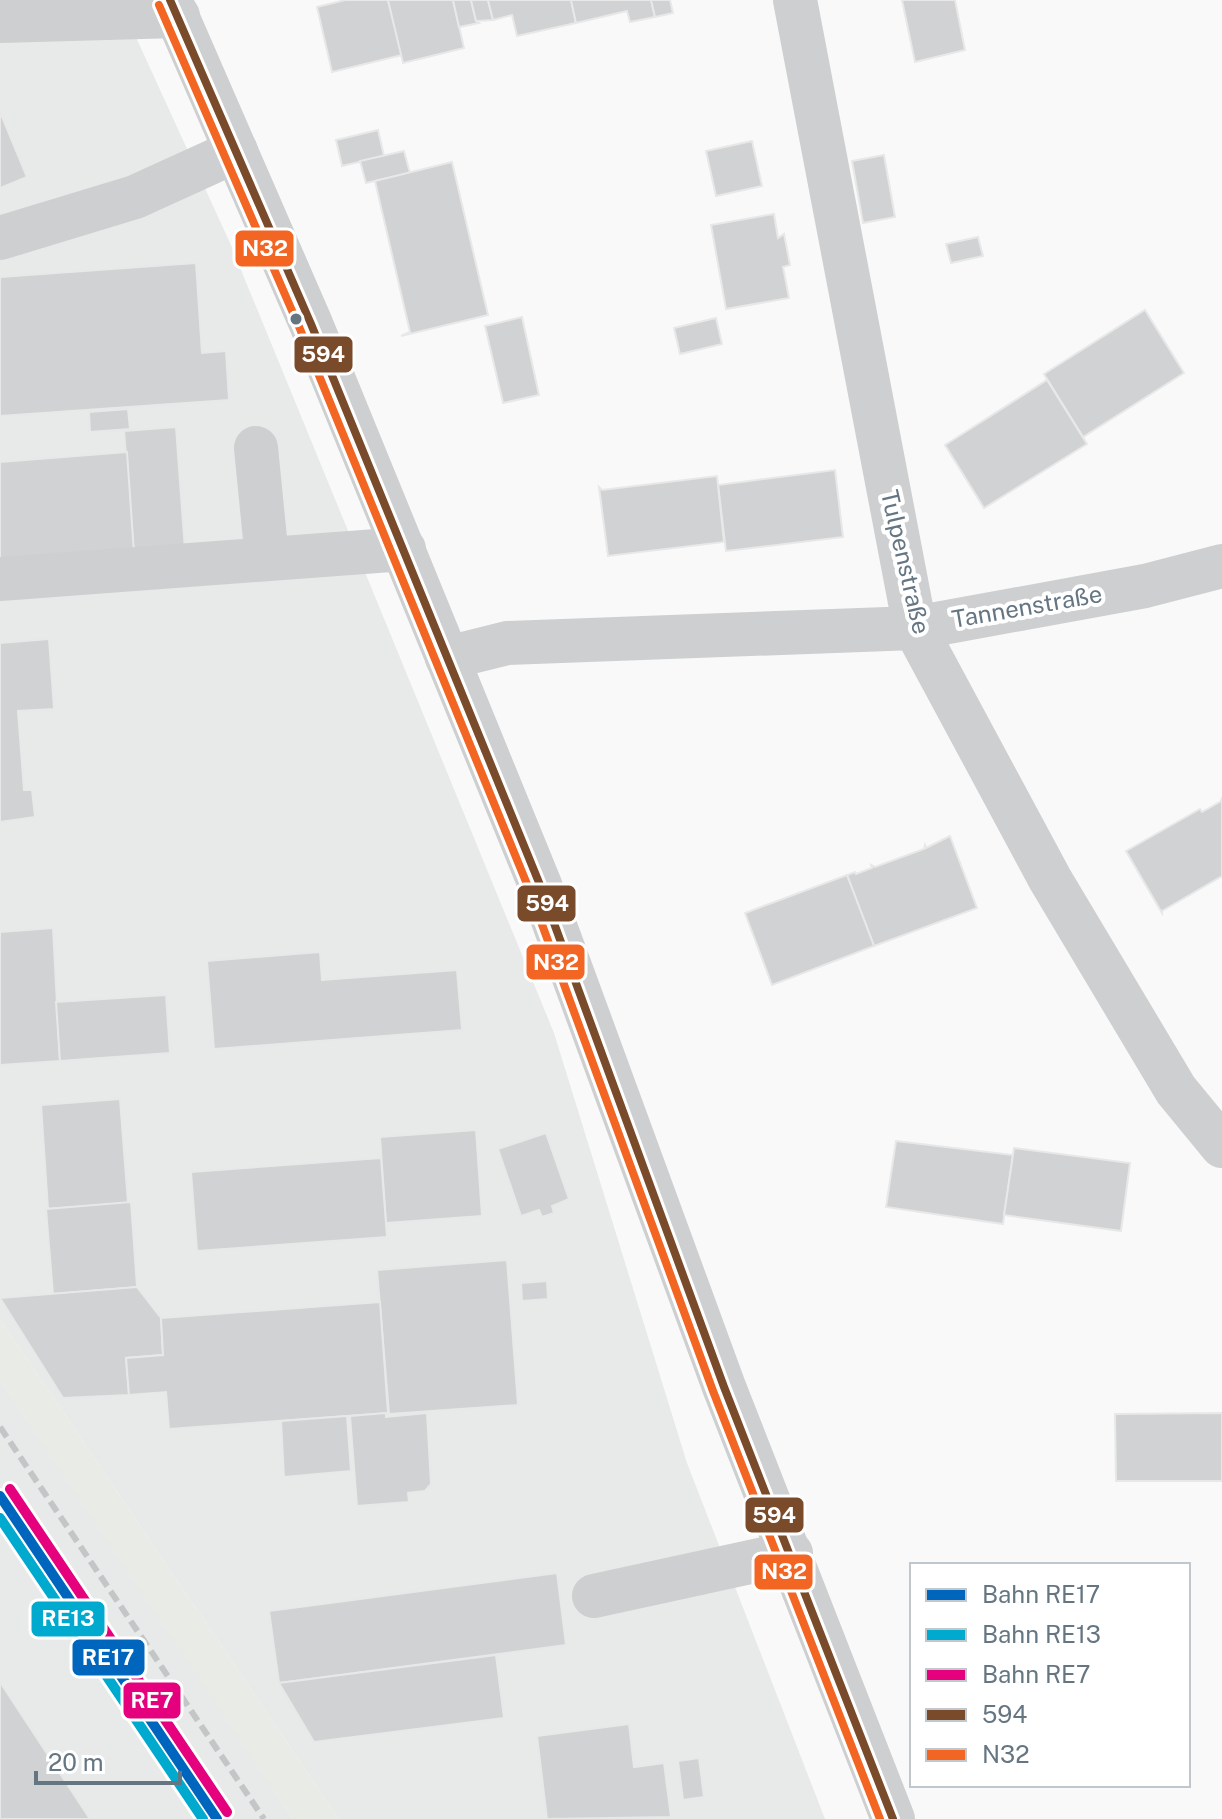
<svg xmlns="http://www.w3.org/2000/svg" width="1222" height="1819" font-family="'Public Sans',sans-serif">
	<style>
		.built { fill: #e8e9e9 }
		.green { fill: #e8ebe6 }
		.building { fill: #d0d2d3; stroke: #e8e8e8; stroke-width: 2 }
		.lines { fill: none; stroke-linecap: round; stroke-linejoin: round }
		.minor { stroke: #cecfd0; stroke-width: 44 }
		.rail { stroke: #c3c5c6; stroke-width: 6; stroke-dasharray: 12 6; stroke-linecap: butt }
		.bus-1-casing { stroke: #fff; stroke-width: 14 }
		.bus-2-casing { stroke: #fff; stroke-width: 14 }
		.bus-1 { stroke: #7a4b2a; stroke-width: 8 }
		.bus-2 { stroke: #f26522; stroke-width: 8 }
		.rail-1-casing { stroke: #fff; stroke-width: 16 }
		.rail-2-casing { stroke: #fff; stroke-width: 16 }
		.rail-3-casing { stroke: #fff; stroke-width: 16 }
		.rail-1 { stroke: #0065bd; stroke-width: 10 }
		.rail-2 { stroke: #00a9ce; stroke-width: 10 }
		.rail-3 { stroke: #e5007d; stroke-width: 10 }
		.bus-dot { fill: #657683; stroke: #fff; stroke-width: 3 }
		.labels { text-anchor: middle; stroke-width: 8; stroke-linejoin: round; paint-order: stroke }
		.street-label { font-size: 24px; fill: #657683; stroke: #fff }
		.line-badge { stroke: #fff; stroke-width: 3 }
		.badge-label { font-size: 22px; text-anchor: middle; font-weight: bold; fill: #fff }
	</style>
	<rect width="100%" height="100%" fill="#f9f9f9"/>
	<!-- built -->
	<g class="built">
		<polygon points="0,0 119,0 230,243 554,1033 687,1463 825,1819 339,1819 0,1319"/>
		<polygon points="0,1380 126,1565 293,1819 0,1819"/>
	</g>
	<!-- green -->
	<polygon class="green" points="0,1319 339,1819 293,1819 0,1380"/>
	<!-- building -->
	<g class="building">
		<polygon points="345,0 388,0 402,55 332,72 317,7"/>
		<polygon points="388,0 453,0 464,48 403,63"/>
		<polygon points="453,0 471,0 476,21 479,23 459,27"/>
		<polygon points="471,0 488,0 493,20 476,21"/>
		<polygon points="488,0 571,0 576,23 517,36 512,15 493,20"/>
		<polygon points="571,0 651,0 655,17 630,22 627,11 576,23"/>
		<polygon points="651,0 670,0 673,13 655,17"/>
		<polygon points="902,0 955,0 965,50 915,62"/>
		<polygon points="0,112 27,177 0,188"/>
		<polygon points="378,130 384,156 342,166 336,140"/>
		<polygon points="752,141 762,186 716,196 706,151"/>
		<polygon points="404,151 410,173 366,183 360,161"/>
		<polygon points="884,155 895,217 863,223 852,161"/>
		<polygon points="452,162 488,315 401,336 410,332 375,181"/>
		<polygon points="774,214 778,238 784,234 790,265 783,267 789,298 726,309 711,225"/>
		<polygon points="978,237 983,256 951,263 946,244"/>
		<polygon points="196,263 202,353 226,351 229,400 0,416 0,277"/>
		<polygon points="1145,310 1184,373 1083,437 1044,374"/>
		<polygon points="522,317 539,395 503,403 485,326"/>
		<polygon points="716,318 722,344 680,354 674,328"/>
		<polygon points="1047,380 1087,444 984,508 945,445"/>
		<polygon points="128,409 130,429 90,432 89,412"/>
		<polygon points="176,427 185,550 134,554 124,431"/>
		<polygon points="127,452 134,554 0,564 0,462"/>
		<polygon points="835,470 843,537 726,551 718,485"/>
		<polygon points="717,476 724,542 608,556 599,487 602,490"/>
		<polygon points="49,639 54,709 18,711 24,790 32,790 35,817 0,822 0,643"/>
		<polygon points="1222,797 1222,876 1162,911 1162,913 1126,851 1200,809 1202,812 1221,801"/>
		<polygon points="950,836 977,908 874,946 847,875 855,872 856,874 872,868 871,865 875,867 924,849 925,845 926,848"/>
		<polygon points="847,875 874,946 772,985 745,913"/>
		<polygon points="53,928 60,1061 0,1065 0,932"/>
		<polygon points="320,952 322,980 457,970 462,1030 214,1049 207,961"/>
		<polygon points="166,995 170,1053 60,1061 56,1002"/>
		<polygon points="120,1099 128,1203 48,1209 41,1105"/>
		<polygon points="476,1130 482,1216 386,1223 380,1137"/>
		<polygon points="546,1133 569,1199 552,1206 554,1213 542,1217 539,1210 521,1216 498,1149"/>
		<polygon points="896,1141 1013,1155 1003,1224 886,1207"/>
		<polygon points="1014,1148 1130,1163 1121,1231 1004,1215"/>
		<polygon points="381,1158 387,1237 197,1251 191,1172"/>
		<polygon points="131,1202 137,1287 53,1294 46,1209"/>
		<polygon points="507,1260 518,1405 389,1414 377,1270"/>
		<polygon points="547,1281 548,1299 522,1301 521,1283"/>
		<polygon points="137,1287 161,1318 163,1355 126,1358 129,1395 63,1398 0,1298"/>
		<polygon points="380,1302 388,1413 169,1429 166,1392 129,1395 126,1358 163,1355 161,1318"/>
		<polygon points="386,1413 386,1417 427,1413 431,1484 425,1491 408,1493 409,1502 357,1506 350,1416"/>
		<polygon points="1222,1413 1222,1481 1116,1481 1115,1414"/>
		<polygon points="347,1416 351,1471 284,1477 281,1421"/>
		<polygon points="557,1573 566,1645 279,1683 269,1611"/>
		<polygon points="496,1655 504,1718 314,1742 279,1683"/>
		<polygon points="0,1682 90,1819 0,1819"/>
		<polygon points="629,1724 634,1767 664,1763 671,1817 547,1819 537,1736"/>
		<polygon points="699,1758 704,1797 683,1800 678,1761"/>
	</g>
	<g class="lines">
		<!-- minor -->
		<g class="minor">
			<polyline points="170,0 311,324 540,885 724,1387 893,1819"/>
			<polyline points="795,0 915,628 1050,879 1176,1090 1222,1146"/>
			<polyline points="0,21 178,16"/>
			<polyline points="0,238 135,197 236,151"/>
			<polyline points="256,448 267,559"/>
			<polyline points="0,579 404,549"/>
			<polyline points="447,658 507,643 915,628 1145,586 1222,566"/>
			<polyline points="594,1596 791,1553"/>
		</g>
		<!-- rail -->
		<polyline class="rail" points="0,1427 264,1819"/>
		<defs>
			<polyline id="bus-1" points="170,0 311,324 540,885 724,1387 893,1819"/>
			<polyline id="bus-2" points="159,5 300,329 529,889 713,1391 880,1819"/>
		</defs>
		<!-- bus-1 casing -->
		<use href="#bus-1" class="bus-1-casing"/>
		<!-- bus-2 casing -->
		<use href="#bus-2" class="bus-2-casing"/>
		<!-- bus-1 -->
		<use href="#bus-1" class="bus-1"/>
		<!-- bus-2 -->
		<use href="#bus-2" class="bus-2"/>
		<defs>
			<polyline id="rail-1" points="0,1496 217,1819"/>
			<polyline id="rail-2" points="0,1518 203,1819"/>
			<polyline id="rail-3" points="10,1489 227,1812"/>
		</defs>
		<!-- rail-1 casing -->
		<use href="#rail-1" class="rail-1-casing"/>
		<!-- rail-2 casing -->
		<use href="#rail-2" class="rail-2-casing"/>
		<!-- rail-3 casing -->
		<use href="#rail-3" class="rail-3-casing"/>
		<!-- rail-1 -->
		<use href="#rail-1" class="rail-1"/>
		<!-- rail-2 -->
		<use href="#rail-2" class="rail-2"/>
		<!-- rail-3 -->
		<use href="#rail-3" class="rail-3"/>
	</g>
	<!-- markers -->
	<circle class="bus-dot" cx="296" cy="319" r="7"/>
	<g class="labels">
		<!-- street labels -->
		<g class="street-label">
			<text transform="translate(905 562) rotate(77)" y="8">Tulpenstraße</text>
			<text transform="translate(1027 607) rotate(-10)" y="8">Tannenstraße</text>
		</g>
	</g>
	<g class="line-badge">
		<rect x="234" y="229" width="61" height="39" rx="8" fill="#f26522"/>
		<rect x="293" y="335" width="61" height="39" rx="8" fill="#7a4b2a"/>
		<rect x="516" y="884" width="61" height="39" rx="8" fill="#7a4b2a"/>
		<rect x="525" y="943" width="61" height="38" rx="8" fill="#f26522"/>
		<rect x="744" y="1496" width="61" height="38" rx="8" fill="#7a4b2a"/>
		<rect x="753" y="1553" width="61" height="38" rx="8" fill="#f26522"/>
		<rect x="30" y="1600" width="76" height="38" rx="8" fill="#00a9ce"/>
		<rect x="71" y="1638" width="75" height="39" rx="8" fill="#0065bd"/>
		<rect x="122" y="1681" width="60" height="39" rx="8" fill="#e5007d"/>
	</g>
	<g class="badge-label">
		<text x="265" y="256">N32</text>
		<text x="323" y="362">594</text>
		<text x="547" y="911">594</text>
		<text x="556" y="970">N32</text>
		<text x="774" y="1523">594</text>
		<text x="784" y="1579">N32</text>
		<text x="68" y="1626">RE13</text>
		<text x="108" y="1665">RE17</text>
		<text x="152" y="1708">RE7</text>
	</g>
	<!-- legend -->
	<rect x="910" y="1563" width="280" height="224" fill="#ffffff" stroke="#c1c8cd" stroke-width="2"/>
	<rect x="926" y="1589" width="40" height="12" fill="#0065bd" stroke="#c1c8cd" stroke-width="2"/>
	<text x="982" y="1603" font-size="24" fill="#657683">Bahn RE17</text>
	<rect x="926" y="1629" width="40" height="12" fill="#00a9ce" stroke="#c1c8cd" stroke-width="2"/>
	<text x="982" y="1643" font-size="24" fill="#657683">Bahn RE13</text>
	<rect x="926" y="1669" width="40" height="12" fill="#e5007d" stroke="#c1c8cd" stroke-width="2"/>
	<text x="982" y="1683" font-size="24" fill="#657683">Bahn RE7</text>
	<rect x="926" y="1709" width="40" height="12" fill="#7a4b2a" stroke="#c1c8cd" stroke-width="2"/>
	<text x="982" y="1723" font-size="24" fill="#657683">594</text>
	<rect x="926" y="1749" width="40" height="12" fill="#f26522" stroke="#c1c8cd" stroke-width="2"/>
	<text x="982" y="1763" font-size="24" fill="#657683">N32</text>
	<!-- scale -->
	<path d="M36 1771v12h144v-12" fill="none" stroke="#657683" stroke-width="4"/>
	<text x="48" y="1771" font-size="24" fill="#657683" stroke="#ffffff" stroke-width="6" paint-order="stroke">20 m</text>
</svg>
